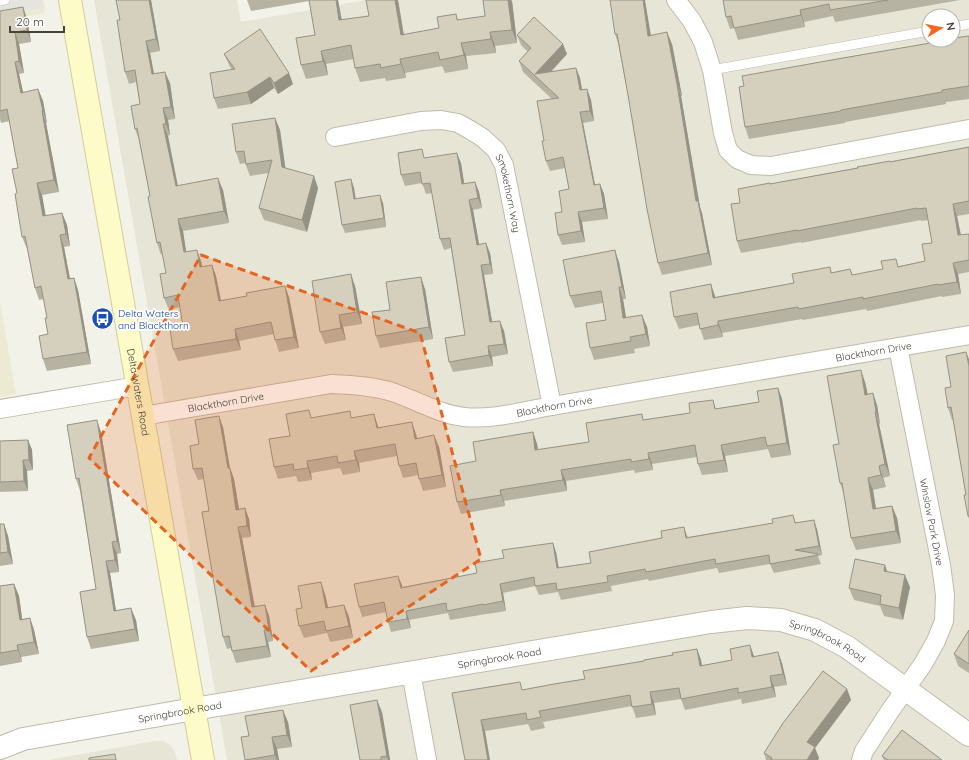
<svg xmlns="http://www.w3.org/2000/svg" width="969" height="760" font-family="Quicksand,sans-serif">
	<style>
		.residential { fill: #e7e5d6; fill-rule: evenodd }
		.education { fill: #ecead2 }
		.parking { fill: #e5e4df }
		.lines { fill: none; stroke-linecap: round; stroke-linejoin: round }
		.service-casing { stroke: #bfbcaa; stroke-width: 10 }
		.minor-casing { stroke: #bfbcaa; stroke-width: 20 }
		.tertiary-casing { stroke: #bfbcaa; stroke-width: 24 }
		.secondary-casing { stroke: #d2ce99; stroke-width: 24 }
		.service { stroke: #fff; stroke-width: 9 }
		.minor { stroke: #fff; stroke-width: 18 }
		.tertiary { stroke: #fff; stroke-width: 22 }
		.secondary { stroke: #fdfbc8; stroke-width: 22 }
		.wall { fill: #b7b3a3 }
		.shaded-wall { fill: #959284 }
		.building { fill: #d5d0bd; stroke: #959284 }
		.marked { fill: #e46420; fill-opacity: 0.2; stroke: #e46420; stroke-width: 3; stroke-dasharray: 8 5; stroke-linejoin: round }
		.labels { text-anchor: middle; stroke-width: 3.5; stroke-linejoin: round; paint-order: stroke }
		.street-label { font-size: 10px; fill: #474337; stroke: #fff }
		.transit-label { font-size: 10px; fill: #164399; stroke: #fff; text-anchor: start }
	</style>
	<rect width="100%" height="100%" fill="#f3f2e8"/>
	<!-- residential -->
	<g class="residential">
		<path d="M94 0H237L241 22 367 0H969V760H227ZM929 16H953V40H929Z"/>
		<polygon points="155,741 163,741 170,745 174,750 177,760 48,760"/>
	</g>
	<!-- education -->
	<g class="education">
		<polygon points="43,0 45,13 0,21"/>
		<polygon points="0,302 16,394 0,397"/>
	</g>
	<!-- parking -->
	<polygon class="parking" points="0,0 43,0 45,7 0,15"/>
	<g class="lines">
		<defs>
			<g id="service">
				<polyline points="0,1 5,0"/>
				<polyline points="953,27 969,24"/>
				<polyline points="712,70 929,31"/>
			</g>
			<g id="minor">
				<polyline points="676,0 692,21 703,42 712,70 723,133 728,150 737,159 751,165 771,166 969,129"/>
				<path id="s1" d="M335 137 421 121 441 120 458 123 472 131 483 138 496 150 504 165 552 406"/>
				<polyline points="0,409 138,386"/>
				<path id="s2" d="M143 416 331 384C352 385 374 386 395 393 418 401 439 414 464 417 493 420 523 411 552 406L969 335"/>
				<polyline points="411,672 427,760"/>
				<polyline points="861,760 864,751 890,711 923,664 936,641 944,621 945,595 941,565 898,347"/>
			</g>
			<g id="tertiary">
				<path id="s3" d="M0 748 23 739 194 709 711 622 747 618 781 620 815 630 847 647 969 735"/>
			</g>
			<g id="secondary">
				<path id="s4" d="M70 0 203 760"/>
			</g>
		</defs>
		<!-- service casing -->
		<use href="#service" class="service-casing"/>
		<!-- minor casing -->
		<use href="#minor" class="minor-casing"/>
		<!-- tertiary casing -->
		<use href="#tertiary" class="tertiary-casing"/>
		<!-- secondary casing -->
		<use href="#secondary" class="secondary-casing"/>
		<!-- service -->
		<use href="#service" class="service"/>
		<!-- minor -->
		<use href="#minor" class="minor"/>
		<!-- tertiary -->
		<use href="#tertiary" class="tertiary"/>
		<!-- secondary -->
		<use href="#secondary" class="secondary"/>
	</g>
	<!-- wall -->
	<g class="wall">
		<polygon points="151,0 160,51 150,53 154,73 170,83 175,119 168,120 170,135 168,136 178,186 223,190 229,223 183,231 186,252 201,261 202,267 212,265 216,276 221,300 289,297 299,348 279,352 275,340 274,334 239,341 241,350 178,361 173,349 183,327 180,307 169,310 164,298 166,273 162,254 161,255 157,243 150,196 139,140 135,129 140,104 136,82 129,84 125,72 120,20"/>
		<polygon points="247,0 338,0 342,20 369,16 366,0 398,0 404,35 439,28 456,14 458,20 485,16 512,1 517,43 495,46 496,53 466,56 468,69 445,73 442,66 405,73 406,78 386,81 385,78 360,82 355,68 354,59 326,64 328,75 306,79 301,65 315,35 309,1 251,11"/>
		<polygon points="723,0 960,0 835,22 833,16 804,22 805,27 738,40 734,28 730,29 726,17"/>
		<polygon points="23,7 27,19 31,42 19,44 24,73 19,74 23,93 38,89 43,101 47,123 46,123 59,192 42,195 45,216 62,213 67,225 70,246 64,247 70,278 74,278 78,290 91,364 47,371 43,359 48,334 47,318 44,299 39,300 35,288 27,248 27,249 22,237 17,193 18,168 10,121 1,123 0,119 0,11"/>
		<polygon points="615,34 651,35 672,44 682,96 681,96 700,207 702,213 712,265 662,275 658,263 628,95 618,43"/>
		<polygon points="517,35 567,54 551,72 576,68 580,78 582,90 587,89 591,100 594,121 583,123 595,185 600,184 604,194 608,219 582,222 585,242 562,245 558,235 562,212 569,189 565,168 550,171 546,161 544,141 552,99 523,72 519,61 528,52 521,45"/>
		<polygon points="969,36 969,99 946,102 946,104 845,122 845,123 749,139 745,127 744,86"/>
		<polygon points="224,54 293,84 278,94 274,88 251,104 218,109 214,98 232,70 229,65"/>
		<polygon points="275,118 280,130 285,168 318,188 307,232 264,220 259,208 269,173 250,176 245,163 240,164 236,152"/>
		<polygon points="969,147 969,214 957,216 961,235 969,234 969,272 958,274 961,294 942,297 942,296 867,311 866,309 803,320 802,319 722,333 723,337 704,340 699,325 679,329 674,317 715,296 715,297 794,283 830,267 832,273 850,269 853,275 925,261 932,243 928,220 921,221 921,220 801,243 801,242 741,253 737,241 740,203 770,184"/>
		<polygon points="426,158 461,163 464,184 475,182 479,192 482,208 473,210 479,244 490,253 493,274 484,275 492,322 504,331 508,354 492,357 493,366 453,372 449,362 465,335 451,248 444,250 440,239 432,193 426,194 422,183 405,186 401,175"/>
		<polygon points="351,179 354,188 355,199 383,203 386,227 345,233 342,225"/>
		<polygon points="619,262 626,299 623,299 626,318 647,327 650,346 634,349 635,353 594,360 590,348 606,320 603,303 575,308 570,296"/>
		<polygon points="355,286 362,324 343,327 346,340 325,344 320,332"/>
		<polygon points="425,289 433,339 380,348 376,336 390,310"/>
		<polygon points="969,359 969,519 968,516 966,495 953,420 952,420 948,408"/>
		<polygon points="865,382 868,394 877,405 880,424 879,424 890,476 883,478 886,487 873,490 876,509 892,506 897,518 901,543 856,550 851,538 844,495 840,483 839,444"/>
		<polygon points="778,388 782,399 791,455 771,458 768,449 725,456 728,472 702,475 698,464 697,457 652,464 653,470 635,473 634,470 566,481 567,491 504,501 505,506 461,514 457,502 476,461 533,432 537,444 538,450 589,442 644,420 690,413 713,400 716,409 759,402"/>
		<polygon points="374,414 378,428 416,434 417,438 439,447 446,487 423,491 419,479 418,475 403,478 399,466 397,456 359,463 360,472 343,475 340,468 311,473 312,480 298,482 296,476 278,479 274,467 290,436 312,418 353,418"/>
		<polygon points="223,427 230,468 234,479 239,509 245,508 249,519 251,537 242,538 254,606 265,605 269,616 273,641 268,642 271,657 236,663 231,648 227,649 223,637 209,511 204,479 198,480 193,469 199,444"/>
		<polygon points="101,432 121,553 117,554 119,572 110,573 116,611 136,620 139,641 91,649 87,637 96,589 80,491 76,479"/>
		<polygon points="28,440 32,450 33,470 27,471 28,491 0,492 0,441"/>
		<polygon points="793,515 796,523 817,529 822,555 818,556 821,564 774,573 770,564 719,573 717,568 649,581 648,579 611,586 612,591 561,600 558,592 539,595 535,586 503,593 506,611 487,614 486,614 450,620 448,613 409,620 411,628 391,632 388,622 386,612 362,617 359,607 402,585 402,587 477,573 556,552 559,568 591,563 687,536 688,537 773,523"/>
		<polygon points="0,524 4,524 8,536 13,564 0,566"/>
		<polygon points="887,571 910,587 903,620 884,616 880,606 854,600 849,588"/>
		<polygon points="14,584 19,596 22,619 30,618 34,630 39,654 21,657 22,662 0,666 0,586"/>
		<polygon points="325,594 328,608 344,605 349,617 353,638 330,642 327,633 304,638 299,626 302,608"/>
		<polygon points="969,630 969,673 958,666 954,654"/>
		<polygon points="697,649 701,660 702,666 754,656 782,663 787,685 774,687 776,697 742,704 741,699 685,710 681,699 654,703 656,715 636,718 632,706 543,722 545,728 531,731 528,724 485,731 452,693 523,690 554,684 585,679 644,661 673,655"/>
		<polygon points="847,689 851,700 815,748 819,758 818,760 766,760 764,753"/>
		<polygon points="382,712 390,760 360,760"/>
		<polygon points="288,722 292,747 277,749 279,760 245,760 249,736"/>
		<polygon points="882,756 942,760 884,760"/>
	</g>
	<!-- shaded-wall -->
	<g class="shaded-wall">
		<polygon points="149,0 151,0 160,51 156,39"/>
		<polygon points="336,0 338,0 344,34 339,20"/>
		<polygon points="395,0 398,0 406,49 401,35"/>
		<polygon points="508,0 511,0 512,1 517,43 512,30"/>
		<polygon points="643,0 645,0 653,48 648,36"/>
		<polygon points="23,7 27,19 31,42 27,30"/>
		<polygon points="800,10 804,22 805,27 801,15"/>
		<polygon points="15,32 19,44 24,73 19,61"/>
		<polygon points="490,32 495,46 496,53 491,39"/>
		<polygon points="667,32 672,44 682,96 677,84"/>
		<polygon points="146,41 150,53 156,85 152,74"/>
		<polygon points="461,43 466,56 468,69 464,55"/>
		<polygon points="563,44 567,54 541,82 535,74"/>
		<polygon points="321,51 326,64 328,75 323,61"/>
		<polygon points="400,59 405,73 406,78 401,64"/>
		<polygon points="15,62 19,74 26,105 21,93"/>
		<polygon points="576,68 580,78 584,101 580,90"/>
		<polygon points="165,72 170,83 175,119 171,107"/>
		<polygon points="289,73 293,84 278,94 274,83"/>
		<polygon points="270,77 274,88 251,104 247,92"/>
		<polygon points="677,84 681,96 700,207 702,213 712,265 708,253 696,201"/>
		<polygon points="38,89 43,101 47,123 43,111"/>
		<polygon points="587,89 591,100 594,121 590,111"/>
		<polygon points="163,108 168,120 170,135 166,124"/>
		<polygon points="42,111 46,123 59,192 54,180"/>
		<polygon points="580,112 583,123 597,195 594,185"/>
		<polygon points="275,118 280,130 287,179 282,167"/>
		<polygon points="163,124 168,136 180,198 176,186"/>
		<polygon points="457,153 461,163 466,195 462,184"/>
		<polygon points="314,176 318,188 307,232 302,220"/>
		<polygon points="218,178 223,190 229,223 224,211"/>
		<polygon points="351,179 354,188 357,207 354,199"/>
		<polygon points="475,182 479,192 482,208 478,198"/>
		<polygon points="37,183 42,195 48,228 43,216"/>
		<polygon points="600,184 604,194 608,219 604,208"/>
		<polygon points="380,195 383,203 386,227 384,218"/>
		<polygon points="469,200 473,210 481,255 477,245"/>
		<polygon points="953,204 957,216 963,247 958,235"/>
		<polygon points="578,212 582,222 585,242 581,231"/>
		<polygon points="62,213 67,225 70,246 66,234"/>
		<polygon points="178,219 183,231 188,264 184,252"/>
		<polygon points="60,235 64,247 72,291 68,279"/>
		<polygon points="486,243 490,253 493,274 490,264"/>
		<polygon points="197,250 201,261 205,279 200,267"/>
		<polygon points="615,250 619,262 626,299 622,287"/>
		<polygon points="953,263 958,274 961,294 957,282"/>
		<polygon points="212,265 216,276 223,312 219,301"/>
		<polygon points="481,265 484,275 494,333 490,322"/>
		<polygon points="351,274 355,286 362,324 357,312"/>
		<polygon points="421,277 425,289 433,339 429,327"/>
		<polygon points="74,278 78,290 91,364 87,352"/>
		<polygon points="711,284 715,296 718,309 713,298"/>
		<polygon points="285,286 289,297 299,348 294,337"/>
		<polygon points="619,287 623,299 628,330 623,318"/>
		<polygon points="339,315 343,327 346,340 341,328"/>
		<polygon points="642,315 647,327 650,346 646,334"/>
		<polygon points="500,321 504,331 508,354 504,344"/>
		<polygon points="718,321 722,333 723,337 718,325"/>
		<polygon points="235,329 239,341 241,350 236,339"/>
		<polygon points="488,346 492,357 493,366 489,355"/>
		<polygon points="966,352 969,359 969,366"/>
		<polygon points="861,370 865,382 870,407 865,395"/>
		<polygon points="778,388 782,399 791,455 787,443"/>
		<polygon points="873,393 877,405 880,424 876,412"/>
		<polygon points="875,412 879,424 890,476 885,464"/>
		<polygon points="374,414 378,426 381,440 377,428"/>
		<polygon points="219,416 223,427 230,469 230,468 234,479 241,521 236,510 228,468"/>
		<polygon points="97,420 101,432 121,553 117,541"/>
		<polygon points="412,422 416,434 419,451 415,439"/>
		<polygon points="533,432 537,444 540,461 535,450"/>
		<polygon points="434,435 439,447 446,487 442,475"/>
		<polygon points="28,440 32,450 33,470 29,460"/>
		<polygon points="721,445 725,456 728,472 724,460"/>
		<polygon points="354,451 359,463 360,472 356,460"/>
		<polygon points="648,453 652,464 653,470 649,459"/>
		<polygon points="23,460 27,471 28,491 24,481"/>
		<polygon points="307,461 311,473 312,480 308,468"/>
		<polygon points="879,466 886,487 881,475"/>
		<polygon points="561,470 566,481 567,491 563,480"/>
		<polygon points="868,478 873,490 878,521 873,509"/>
		<polygon points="500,490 504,501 505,506 501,495"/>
		<polygon points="892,506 897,518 901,543 896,531"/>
		<polygon points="245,508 249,519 251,537 247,526"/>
		<polygon points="814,520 817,529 822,555 819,546"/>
		<polygon points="4,524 8,536 13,564 8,552"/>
		<polygon points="238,527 242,538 257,618 252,607"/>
		<polygon points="684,527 687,536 689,547 686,538"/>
		<polygon points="112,542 117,554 119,572 115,560"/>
		<polygon points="553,543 556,552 560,577 557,568"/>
		<polygon points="106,561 110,573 118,623 114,611"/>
		<polygon points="885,565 889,577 884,571"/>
		<polygon points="905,575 910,587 903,620 899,608"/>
		<polygon points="398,576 402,585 404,597 401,588"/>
		<polygon points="321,582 325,594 331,620 326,608"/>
		<polygon points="14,584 19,596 24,632 20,620"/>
		<polygon points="500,584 503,593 506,611 503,601"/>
		<polygon points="265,605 269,616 273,641 269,630"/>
		<polygon points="344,605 349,617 353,638 349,626"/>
		<polygon points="131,608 136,620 139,641 135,629"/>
		<polygon points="406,611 409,620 411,628 407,619"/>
		<polygon points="30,618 34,630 39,654 34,642"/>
		<polygon points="264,630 268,642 271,657 267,646"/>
		<polygon points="17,645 21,657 22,662 18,650"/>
		<polygon points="750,645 754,656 756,668 752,657"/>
		<polygon points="697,649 701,660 704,677 700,666"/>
		<polygon points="778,652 782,663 787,685 783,674"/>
		<polygon points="770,676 774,687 776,697 772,687"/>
		<polygon points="847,689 851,700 815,748 819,758 818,760 807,760 807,742"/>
		<polygon points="650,692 654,703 656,715 652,704"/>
		<polygon points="377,700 382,712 390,760 388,760 387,756"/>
		<polygon points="283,710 288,722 292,747 287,735"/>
		<polygon points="481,720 485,731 490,760 488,760"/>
		<polygon points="272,737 277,749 279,760 277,760 275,755"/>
	</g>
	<!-- building -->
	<g class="building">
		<polygon points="116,0 149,0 156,39 146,41 152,74 165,72 171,107 163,108 166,124 163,124 176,186 218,178 224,211 178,219 184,252 197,250 200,267 212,265 219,301 247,296 246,293 285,286 294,337 275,340 271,322 235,329 236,339 173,349 170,329 183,327 178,295 164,298 160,274 166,273 160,242 157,243 148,197 150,196 137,128 135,129 131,106 140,104 135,70 125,72 117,20 120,20"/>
		<polygon points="309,0 336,0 339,20 369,16 366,0 395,0 401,35 439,28 437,17 456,14 457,20 485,16 483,0 508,0 512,30 490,32 491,39 461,43 464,55 440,60 438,52 400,59 401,64 381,68 380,64 355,68 351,45 321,51 323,61 301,65 296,38 315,35"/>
		<polygon points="610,0 643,0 648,36 667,32 677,84 696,201 698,201 708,253 658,263 647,209 628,95 617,34 615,34"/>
		<polygon points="723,0 888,0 830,10 829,4 800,10 801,15 734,28 731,16 726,17"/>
		<polygon points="23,7 27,30 15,32 19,61 15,62 21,93 38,89 43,111 42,111 54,180 37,183 43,216 62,213 66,234 60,235 68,279 74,278 87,352 43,359 39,336 48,334 45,318 47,318 41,286 35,288 25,236 22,237 15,194 17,193 12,169 18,168 7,109 0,111 0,11"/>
		<polygon points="534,17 563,44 535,74 576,68 580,90 587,89 590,111 580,112 594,185 600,184 604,208 578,212 581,231 558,235 555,213 562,212 559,191 569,189 563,157 546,161 542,141 544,141 537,101 559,98 519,61 531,48 517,35"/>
		<polygon points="260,29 289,73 274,83 270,77 247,92 214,98 210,73 235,69 224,54"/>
		<polygon points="969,36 969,86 942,90 942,92 841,110 841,111 745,127 739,87 744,86 742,76 843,58 942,41 941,40 953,40 953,38"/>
		<polygon points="275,118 282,167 314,176 302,220 259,208 272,160 246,164 244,151 236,152 232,124"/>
		<polygon points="969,147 969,201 953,204 958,235 969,234 969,260 953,263 957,282 938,285 938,284 863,299 863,297 799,309 798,307 718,321 718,325 700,329 697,313 674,317 670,292 711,284 713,298 794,283 792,274 830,267 831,273 850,269 852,275 883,269 881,261 896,259 898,267 925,261 922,244 932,243 926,208 917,209 917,208 797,231 797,230 737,241 731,204 740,203 738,189 770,183 770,184 858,168 857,167 890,161 890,162"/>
		<polygon points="422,149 424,158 457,153 462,184 475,182 478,198 469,200 477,245 486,243 490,264 481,265 490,322 500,321 504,344 488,346 489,355 449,362 445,338 465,335 450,238 440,239 430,183 422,184 420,172 401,175 398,153"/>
		<polygon points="351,179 354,199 380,195 384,218 342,225 335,182"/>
		<polygon points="615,250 622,287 619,287 623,318 642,315 646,334 630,337 631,341 590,348 586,323 606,320 601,291 570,296 563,260"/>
		<polygon points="351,274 357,312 339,315 341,328 320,332 312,281"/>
		<polygon points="421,277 429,327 376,336 372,312 390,310 386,282"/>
		<polygon points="966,352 969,366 969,516 968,516 964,495 966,495 951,407 948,408 945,388 951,387 946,356"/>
		<polygon points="861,370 865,395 873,393 876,412 875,412 885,464 879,466 881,475 868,478 873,509 892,506 896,531 851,538 842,483 840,483 833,445 839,444 827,376"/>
		<polygon points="778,388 787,443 767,446 765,437 721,445 724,460 698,464 695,445 648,453 649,459 631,462 631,459 561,470 563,480 500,490 501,495 457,502 450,466 476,461 473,442 533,432 535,450 589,442 586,423 642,414 643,420 690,413 689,403 713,400 715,409 759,402 757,391"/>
		<polygon points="309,410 311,418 350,411 351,418 374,414 377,428 412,422 415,439 434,435 442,475 419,479 416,463 399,466 395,444 354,451 356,460 338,463 337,456 307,461 308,468 294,470 293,464 274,467 269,439 290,436 286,414"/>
		<polygon points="219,416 228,468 230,468 236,510 245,508 247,526 238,527 252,607 265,605 269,630 264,630 267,646 232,651 229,636 223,637 202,512 209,511 202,468 193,469 190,446 199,444 195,420"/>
		<polygon points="97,420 117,541 112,542 115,560 106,561 114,611 131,608 135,629 87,637 80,592 96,589 79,478 76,479 67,425"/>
		<polygon points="28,440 29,460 23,460 24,481 0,482 0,441"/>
		<polygon points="793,515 795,523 814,520 819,546 795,550 818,554 818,555 770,564 769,555 716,564 715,559 646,572 645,569 607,576 608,582 557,590 556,583 535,586 534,577 500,584 503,601 483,605 483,604 447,611 446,603 406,611 407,619 388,622 384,602 359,607 354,584 398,576 401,588 477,573 475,563 504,558 502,550 553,543 557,568 591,563 589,552 662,538 661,531 684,527 686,538 773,523 772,519"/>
		<polygon points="0,524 4,524 8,552 0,553"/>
		<polygon points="855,559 885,565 884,571 905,575 899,608 880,604 881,595 849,588"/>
		<polygon points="321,582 326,608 344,605 349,626 326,631 324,621 299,626 296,609 302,608 298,586"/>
		<polygon points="14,584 20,620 30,618 34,642 17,645 18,650 0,653 0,586"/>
		<polygon points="969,630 969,664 954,654"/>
		<polygon points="750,645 752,657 778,652 783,674 770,676 772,687 738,693 738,688 681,699 679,688 650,692 652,704 632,707 630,695 539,711 541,717 527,720 526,713 481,720 488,760 465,760 452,693 520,682 522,690 554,684 585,679 583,671 644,661 644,660 673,655 672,653 697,649 700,666 732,660 730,649"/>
		<polygon points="823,671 847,689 807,742 815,747 807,760 771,760 772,758 764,753 783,723"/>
		<polygon points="377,700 387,756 381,757 381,760 360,760 350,705"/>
		<polygon points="283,710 287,735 272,737 275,755 245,760 241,737 249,736 245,716"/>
		<polygon points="902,730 942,760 888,760 882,756"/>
		<polygon points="115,754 116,760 89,760 89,758"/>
	</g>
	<!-- marked area -->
	<path class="marked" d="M201 255 420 333 481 559 311 671 89 458Z"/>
	<!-- icons -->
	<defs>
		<symbol id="bus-disc" viewBox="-11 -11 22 22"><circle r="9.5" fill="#1a4fb4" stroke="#fff"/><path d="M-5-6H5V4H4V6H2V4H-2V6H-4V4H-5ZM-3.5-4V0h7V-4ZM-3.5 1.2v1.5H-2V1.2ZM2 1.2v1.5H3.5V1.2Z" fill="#fff"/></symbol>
	</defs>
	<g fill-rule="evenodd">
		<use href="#bus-disc" x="90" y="306" width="25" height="25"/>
	</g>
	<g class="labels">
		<!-- street labels -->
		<g class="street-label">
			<text dy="4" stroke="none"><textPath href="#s1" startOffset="217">Smokethorn Way</textPath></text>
			<text dy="4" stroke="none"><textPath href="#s2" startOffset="744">Blackthorn Drive</textPath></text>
			<text dy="4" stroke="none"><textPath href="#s4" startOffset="398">Delta Waters Road</textPath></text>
			<text dy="4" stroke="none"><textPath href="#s2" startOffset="84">Blackthorn Drive</textPath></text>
			<text dy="4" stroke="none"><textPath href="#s2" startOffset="420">Blackthorn Drive</textPath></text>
			<text transform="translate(932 522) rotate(79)" y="4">Winslow Park Drive</text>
			<text dy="4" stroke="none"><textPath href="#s3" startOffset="844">Springbrook Road</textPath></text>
			<text dy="4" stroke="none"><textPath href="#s3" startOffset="508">Springbrook Road</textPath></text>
			<text dy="4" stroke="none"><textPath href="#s3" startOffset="184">Springbrook Road</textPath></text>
		</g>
		<!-- transit labels -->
		<g class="transit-label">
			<text x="118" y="317">Delta Waters<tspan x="118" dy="12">and Blackthorn</tspan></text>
		</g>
	</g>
	<!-- north arrow -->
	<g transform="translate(941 28) rotate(80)"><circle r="19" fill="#ffffff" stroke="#b5b4af"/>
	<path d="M0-3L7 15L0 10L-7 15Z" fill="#f5681d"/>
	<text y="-6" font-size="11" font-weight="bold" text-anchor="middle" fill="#474337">N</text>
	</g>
	<!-- scale -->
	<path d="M10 26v6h54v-6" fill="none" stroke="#474337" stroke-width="2"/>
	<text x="16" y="26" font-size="12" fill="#474337" stroke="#ffffff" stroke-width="3" paint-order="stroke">20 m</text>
</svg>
